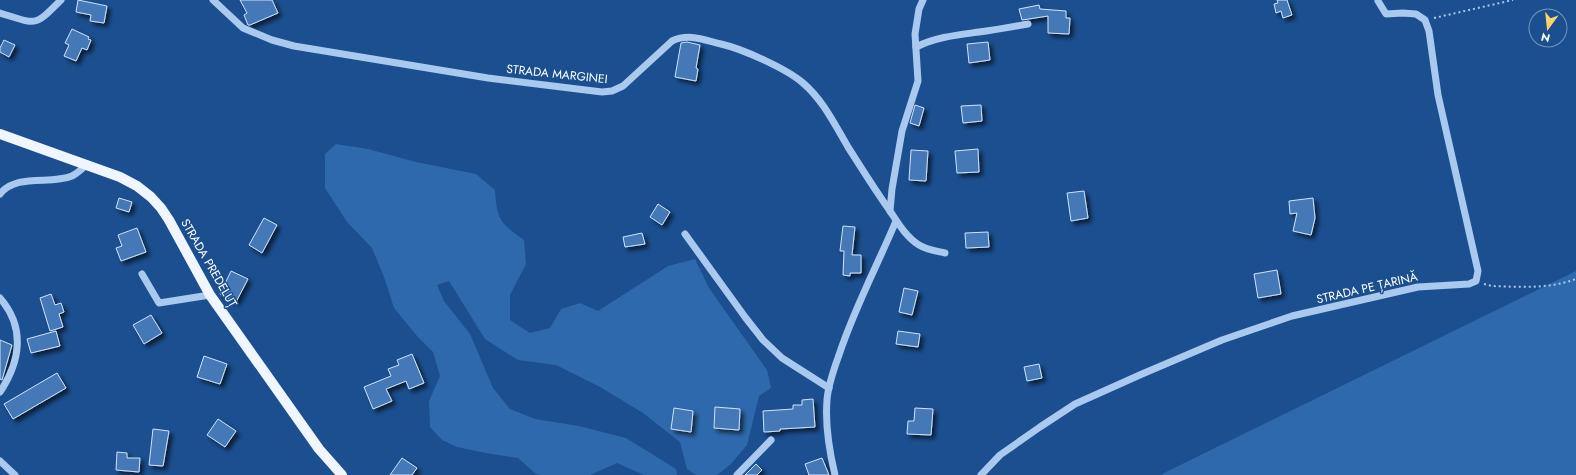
<svg xmlns="http://www.w3.org/2000/svg" width="1576" height="475" font-family="Jost,sans-serif">
	<style>
		.green { fill: #2e69ad }
		.building { fill: #4478b7; stroke: #cfe3fa; filter: url(#shadow) }
		.lines { fill: none; stroke-linecap: round; stroke-linejoin: round }
		.path { stroke: #a9c9ee; stroke-width: 2; stroke-dasharray: 2 3; stroke-linecap: butt }
		.minor { stroke: #a9c9ee; stroke-width: 7 }
		.major { stroke: #f0f6ff; stroke-width: 10 }
		.labels { text-anchor: middle; stroke-width: 3; stroke-linejoin: round; paint-order: stroke }
		.street-label { font-size: 12px; fill: #fff; stroke: #1b4f8f }
	</style>
	<defs>
		<filter id="shadow"><feDropShadow dx="3.5" dy="3.5" stdDeviation="2" flood-color="#0009"/></filter>
	</defs>
	<rect width="100%" height="100%" fill="#1b4f8f"/>
	<!-- green -->
	<g class="green">
		<path d="M336 144 368 149 416 162 476 174 495 190C497 220 500 223 524 240L526 264 510 295V320L530 333 550 328 561 309 580 303 598 311 668 266 695 259 709 288 767 370 771 388 759 396 747 445 731 464 717 475H696L687 469 680 442 643 413 600 387 556 365 518 360 485 339 449 281 437 285 444 301 470 334 493 388 510 409 535 419 579 426 626 438 676 469 677 475H644L617 463 590 475H540L536 474 518 458 491 454 457 447 442 440 430 427 429 401 440 376 433 352 417 336 394 308 384 277 372 248 347 222 325 188V154Z"/>
		<polygon points="1576,271 1576,475 1162,475 1164,473"/>
	</g>
	<!-- building -->
	<g class="building">
		<polygon points="78,0 107,6 104,23 90,21 91,15 76,12"/>
		<polygon points="240,0 272,0 278,13 250,25 248,25 244,15 247,13"/>
		<polygon points="1277,0 1287,0 1292,15 1283,18 1281,11 1276,13 1274,4 1278,3"/>
		<polygon points="1039,5 1040,9 1066,11 1066,18 1070,18 1069,34 1048,33 1048,16 1022,20 1019,9"/>
		<polygon points="72,29 89,37 88,39 91,40 87,50 82,48 76,61 64,56 69,45 65,43"/>
		<polygon points="4,40 15,45 9,57 0,52 0,48"/>
		<polygon points="687,42 700,45 696,68 698,69 696,81 675,77 681,43"/>
		<polygon points="988,42 990,60 969,63 967,44"/>
		<polygon points="915,105 924,108 919,126 910,123"/>
		<polygon points="981,105 982,121 963,123 961,106"/>
		<polygon points="978,149 979,172 957,173 955,151"/>
		<polygon points="911,150 928,151 926,181 909,180"/>
		<polygon points="1084,191 1088,218 1071,221 1067,193"/>
		<polygon points="119,198 132,202 129,212 116,208"/>
		<polygon points="1313,198 1315,218 1311,235 1293,231 1297,213 1290,214 1289,201"/>
		<polygon points="658,204 670,212 662,225 650,217"/>
		<polygon points="264,218 277,225 262,253 249,245"/>
		<polygon points="843,226 855,227 852,255 861,255 861,273 850,273 850,276 843,275 844,251 840,251"/>
		<polygon points="137,228 146,252 121,261 116,248 122,246 118,235"/>
		<polygon points="988,232 989,247 966,248 965,233"/>
		<polygon points="642,233 645,244 625,247 623,237"/>
		<polygon points="1277,270 1281,294 1258,298 1254,274"/>
		<polygon points="231,271 248,279 236,302 220,294"/>
		<polygon points="904,288 918,291 912,315 899,312"/>
		<polygon points="51,294 55,305 61,303 64,312 59,314 63,327 50,331 40,298"/>
		<polygon points="151,315 162,333 144,344 133,325"/>
		<polygon points="56,331 60,346 31,353 27,339"/>
		<polygon points="898,331 920,334 918,347 896,344"/>
		<polygon points="0,340 12,345 2,380 0,379"/>
		<polygon points="412,354 424,383 409,389 406,381 386,389 392,401 373,409 364,387 391,376 388,369 399,365 397,360"/>
		<polygon points="204,356 227,364 220,384 197,377"/>
		<polygon points="1039,364 1042,378 1027,381 1024,367"/>
		<polygon points="57,373 66,388 13,419 4,404"/>
		<polygon points="813,399 815,427 780,429 780,431 764,432 763,411 793,409 793,405 802,405 802,400"/>
		<polygon points="715,407 740,409 739,430 714,428"/>
		<polygon points="674,408 693,411 691,432 671,429"/>
		<polygon points="915,408 933,409 931,435 907,434 908,421 914,421"/>
		<polygon points="218,419 236,431 225,447 207,435"/>
		<polygon points="153,429 169,431 163,466 149,465"/>
		<polygon points="117,452 127,453 127,458 140,458 139,472 116,470"/>
		<polygon points="402,458 417,468 412,475 390,475"/>
		<polygon points="822,458 829,475 809,475 805,464"/>
		<polygon points="756,464 762,470 757,475 745,475"/>
	</g>
	<g class="lines">
		<!-- path -->
		<g class="path">
			<polyline points="1434,18 1513,0"/>
			<path d="M1484 284 1492 286C1520 287 1549 289 1576 279"/>
		</g>
		<!-- minor -->
		<g class="minor">
			<path d="M213 0 243 28 272 40 294 46 488 78 602 92 612 91 623 86 672 41C689 33 704 40 721 44 743 49 787 69 803 83 823 100 835 125 848 147 862 169 875 190 890 211 898 223 906 237 919 245 927 250 936 251 945 253"/>
			<path d="M0 13C37 24 33 28 61 0"/>
			<path d="M916 47C936 37 957 35 979 32 995 30 1011 27 1028 24"/>
			<path d="M0 194C17 173 50 185 72 176 78 173 83 168 87 164"/>
			<polyline points="890,211 892,189 902,131 918,81 915,34 919,9 923,0"/>
			<polyline points="685,234 745,317 763,340 782,358 829,388"/>
			<polyline points="142,274 159,303 210,295"/>
			<path d="M0 298C26 328 20 362 0 392"/>
			<polyline points="0,461 15,475"/>
			<polyline points="737,475 771,440"/>
			<path d="M835 475C829 450 825 425 827 400 828 385 834 369 839 355 854 309 877 266 896 221"/>
			<polyline points="981,475 1000,455 1040,427 1075,404 1142,374 1222,340 1292,316 1418,287 1469,284 1476,281 1478,271 1438,95 1429,31 1425,20 1416,14 1403,13 1386,14 1378,1"/>
		</g>
		<!-- major -->
		<polyline class="major" points="0,134 120,177 137,186 151,197 161,208 169,220 210,295 319,449 342,475"/>
	</g>
	<g class="labels">
		<!-- street labels -->
		<g class="street-label">
			<text transform="translate(557 74) rotate(6)" y="4">STRADA MARGINEI</text>
			<text transform="translate(209 263) rotate(60)" y="4">STRADA PREDELUȚ</text>
			<text transform="translate(1367 288) rotate(-13)" y="4">STRADA PE ȚARINĂ</text>
		</g>
	</g>
	<!-- north arrow -->
	<g transform="translate(1548 28) rotate(195)"><circle r="19" fill="#1b4f8f" stroke="#7695bc"/>
	<path d="M0-3L7 15L0 10L-7 15Z" fill="#ffd166"/>
	<text y="-6" font-size="11" font-weight="bold" text-anchor="middle" fill="#ffffff">N</text>
	</g>
</svg>
